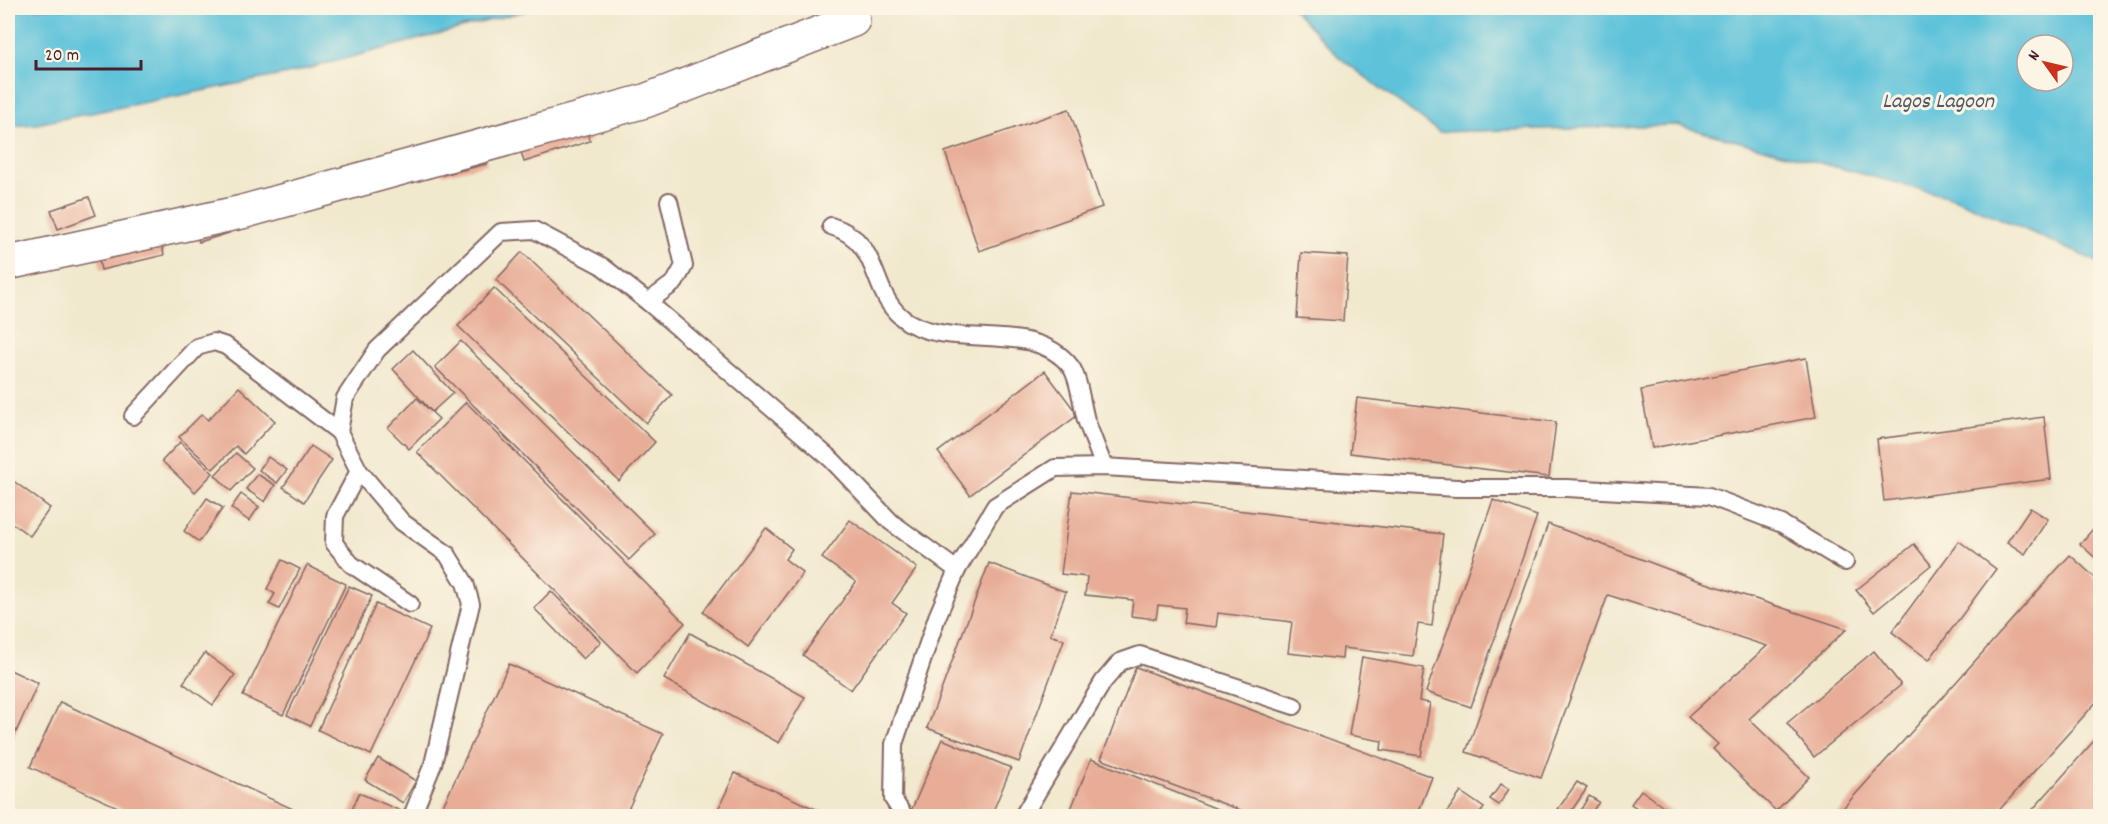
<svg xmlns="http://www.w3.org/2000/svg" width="2108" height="824" font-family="Dekko,sans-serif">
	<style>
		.water { fill: #5dc2da; stroke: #547082; stroke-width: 1.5; fill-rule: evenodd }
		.building { fill: #e8ad97 }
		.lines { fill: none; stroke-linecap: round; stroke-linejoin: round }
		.service-casing { stroke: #846664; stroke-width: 20 }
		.minor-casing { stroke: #846664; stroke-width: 36 }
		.service { stroke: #fff; stroke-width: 16 }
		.minor { stroke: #fff; stroke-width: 33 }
		.labels { text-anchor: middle; stroke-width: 6; stroke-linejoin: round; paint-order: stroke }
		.water-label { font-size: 22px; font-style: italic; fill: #515868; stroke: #fcf5e5 }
	</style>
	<rect width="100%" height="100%" fill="#fcf5e5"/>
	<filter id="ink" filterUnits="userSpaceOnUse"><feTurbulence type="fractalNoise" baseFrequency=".0167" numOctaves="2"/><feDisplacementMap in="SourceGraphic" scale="12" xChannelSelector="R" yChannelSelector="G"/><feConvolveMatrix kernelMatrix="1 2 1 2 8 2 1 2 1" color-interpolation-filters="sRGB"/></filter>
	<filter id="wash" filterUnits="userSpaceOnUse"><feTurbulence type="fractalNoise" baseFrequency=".008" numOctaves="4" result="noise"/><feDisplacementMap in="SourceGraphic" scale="24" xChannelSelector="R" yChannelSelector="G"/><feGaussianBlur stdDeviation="1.35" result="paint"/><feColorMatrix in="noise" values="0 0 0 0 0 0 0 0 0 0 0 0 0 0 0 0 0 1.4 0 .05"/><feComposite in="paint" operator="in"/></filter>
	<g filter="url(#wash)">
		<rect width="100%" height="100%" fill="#f1e9ce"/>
		<!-- water -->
		<g class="water">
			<polygon points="8,8 536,8 287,74 36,124 8,126"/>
			<path d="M1292 8H2100V263L1954 198 1676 125 1439 132 1340 58ZM2027 45H2063V81H2027Z"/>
		</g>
		<g id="blocks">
			<!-- building -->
			<g class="building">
				<polygon points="1069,109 1102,207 979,251 945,152"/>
				<polygon points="586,128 590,141 524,162 520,148"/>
				<polygon points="484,153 487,164 443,175 440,164"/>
				<polygon points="89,197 96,215 58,229 51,210"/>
				<polygon points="227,223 229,233 199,242 196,232"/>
				<polygon points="161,241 164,255 101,270 98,255"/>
				<polygon points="522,252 672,395 646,423 496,280"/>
				<polygon points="1301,253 1348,256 1343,321 1297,318"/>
				<polygon points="494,288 655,442 619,481 458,326"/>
				<polygon points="461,341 655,534 629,560 435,367"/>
				<polygon points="413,350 453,393 432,412 393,369"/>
				<polygon points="1806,358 1816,417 1652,448 1641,390"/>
				<polygon points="1045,371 1078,415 970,495 938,452"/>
				<polygon points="239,387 275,421 244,454 236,446 213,469 179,437 202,414 208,420"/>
				<polygon points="417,398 439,419 409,449 388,428"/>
				<polygon points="1357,398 1556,422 1549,477 1350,453"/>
				<polygon points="466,402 685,623 637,673 417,452"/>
				<polygon points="2044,417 2051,479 1884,501 1877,439"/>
				<polygon points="180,442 213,473 195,492 162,461"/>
				<polygon points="311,446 332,460 304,502 283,487"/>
				<polygon points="236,453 253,468 231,491 215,475"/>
				<polygon points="268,457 287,470 277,483 259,470"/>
				<polygon points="257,474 275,485 265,502 246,489"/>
				<polygon points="8,477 50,508 30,536 8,520"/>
				<polygon points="1072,491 1443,534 1432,626 1418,624 1413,656 1343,648 1342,659 1288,653 1292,622 1218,613 1216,627 1183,623 1185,608 1158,605 1156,619 1131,616 1133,600 1085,595 1087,577 1061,574"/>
				<polygon points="241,494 259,507 249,521 231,508"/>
				<polygon points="207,498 223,508 199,542 184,531"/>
				<polygon points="1493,500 1537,516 1471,707 1426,692"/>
				<polygon points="2030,508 2048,519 2025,554 2007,542"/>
				<polygon points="850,520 917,568 892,603 906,613 851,690 803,655 856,582 822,558"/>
				<polygon points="2100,521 2100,562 2080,544"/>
				<polygon points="1548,524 1694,579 1847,629 1749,719 1809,777 1776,811 1713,749 1718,744 1688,717 1767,646 1608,595 1541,778 1466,752"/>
				<polygon points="766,528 792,549 785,559 803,573 748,647 703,612"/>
				<polygon points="1959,541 1996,569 1929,660 1892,632"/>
				<polygon points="1914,544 1931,565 1874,612 1856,590"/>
				<polygon points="2070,555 2100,582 2100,698 1994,816 1836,816"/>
				<polygon points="282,560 300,569 279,609 269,604 275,594 267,589"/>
				<polygon points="989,563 1066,592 1050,635 1064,640 1019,762 927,728"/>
				<polygon points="307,565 346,584 283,715 243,696"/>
				<polygon points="349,586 372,596 310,726 287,715"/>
				<polygon points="551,591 601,642 583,659 534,608"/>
				<polygon points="376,604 430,629 371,755 318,730"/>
				<polygon points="690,633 805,697 779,743 664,679"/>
				<polygon points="1874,651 1901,685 1814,757 1787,723"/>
				<polygon points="205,653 235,675 213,705 183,683"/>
				<polygon points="1362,657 1424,668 1419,701 1430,703 1421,756 1381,750 1382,741 1349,735"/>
				<polygon points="509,664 663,734 625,816 459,816 442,808"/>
				<polygon points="1136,667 1432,777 1417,816 1257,816 1101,759"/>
				<polygon points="8,669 38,683 8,750"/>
				<polygon points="60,702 308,816 137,816 30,767"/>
				<polygon points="2100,734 2100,816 2027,816"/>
				<polygon points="942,739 1011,768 991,816 909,816"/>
				<polygon points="378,758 416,781 403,803 365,780"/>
				<polygon points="1091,759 1235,816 1089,816 1071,809"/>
				<polygon points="735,773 831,816 715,816"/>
				<polygon points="1577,782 1587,788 1568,816 1558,809"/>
				<polygon points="1501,784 1509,789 1499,805 1490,799"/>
				<polygon points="1641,790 1676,815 1675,816 1649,816 1631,804"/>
				<polygon points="1461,792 1484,808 1478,816 1444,816"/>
				<polygon points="359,793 401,811 398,816 355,816 350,814"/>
				<polygon points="1589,796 1599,802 1589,816 1581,816 1578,814"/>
			</g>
		</g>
	</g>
	<g filter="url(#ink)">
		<use href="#blocks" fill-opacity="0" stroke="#846664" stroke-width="1.5"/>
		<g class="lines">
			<defs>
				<g id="service">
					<path d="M831 226C885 242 867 296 908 322 958 351 1035 319 1071 367 1079 378 1082 406 1086 420 1092 436 1098 451 1104 467"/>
					<polyline points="648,302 675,282 684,266 669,201"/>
					<polyline points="133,416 197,347 214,342 226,346 339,432"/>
					<polyline points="359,471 335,516 334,543 351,564 410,604"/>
					<polyline points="412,816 433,764 471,604 465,583 447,554 402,522 359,471 339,432 345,398 377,350 501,232 534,230 602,266 648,302 832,460 891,522 957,570"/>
					<polyline points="904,816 893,799 894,744 937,617 957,570 995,506 1055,468 1104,467 1457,488 1567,488 1709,496 1782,524 1845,562"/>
					<polyline points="1023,816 1103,682 1120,662 1140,655 1294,706"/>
				</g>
				<polyline id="minor" points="8,263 242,212 645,101 853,20"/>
			</defs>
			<!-- service casing -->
			<use href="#service" class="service-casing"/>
			<!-- minor casing -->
			<use href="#minor" class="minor-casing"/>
			<!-- service -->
			<use href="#service" class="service"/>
			<!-- minor -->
			<use href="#minor" class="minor"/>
		</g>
	</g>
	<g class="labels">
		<!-- water labels -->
		<g class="water-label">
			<text x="1938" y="107">Lagos Lagoon</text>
		</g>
	</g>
	<!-- margin -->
	<rect width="2108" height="824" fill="none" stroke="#fcf5e5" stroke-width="30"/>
	<!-- north arrow -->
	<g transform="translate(2045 63) rotate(304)"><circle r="28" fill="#fcf5e5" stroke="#b59f9b" stroke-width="1.5"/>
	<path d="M0-4.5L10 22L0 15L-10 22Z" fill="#c8321e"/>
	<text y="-9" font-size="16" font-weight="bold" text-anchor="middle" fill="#4a1f2b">N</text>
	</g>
	<!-- scale -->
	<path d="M36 60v9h105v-9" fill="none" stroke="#4a1f2b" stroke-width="3"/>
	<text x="45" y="60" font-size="18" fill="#4a1f2b" stroke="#fcf5e5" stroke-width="4.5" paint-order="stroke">20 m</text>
</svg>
